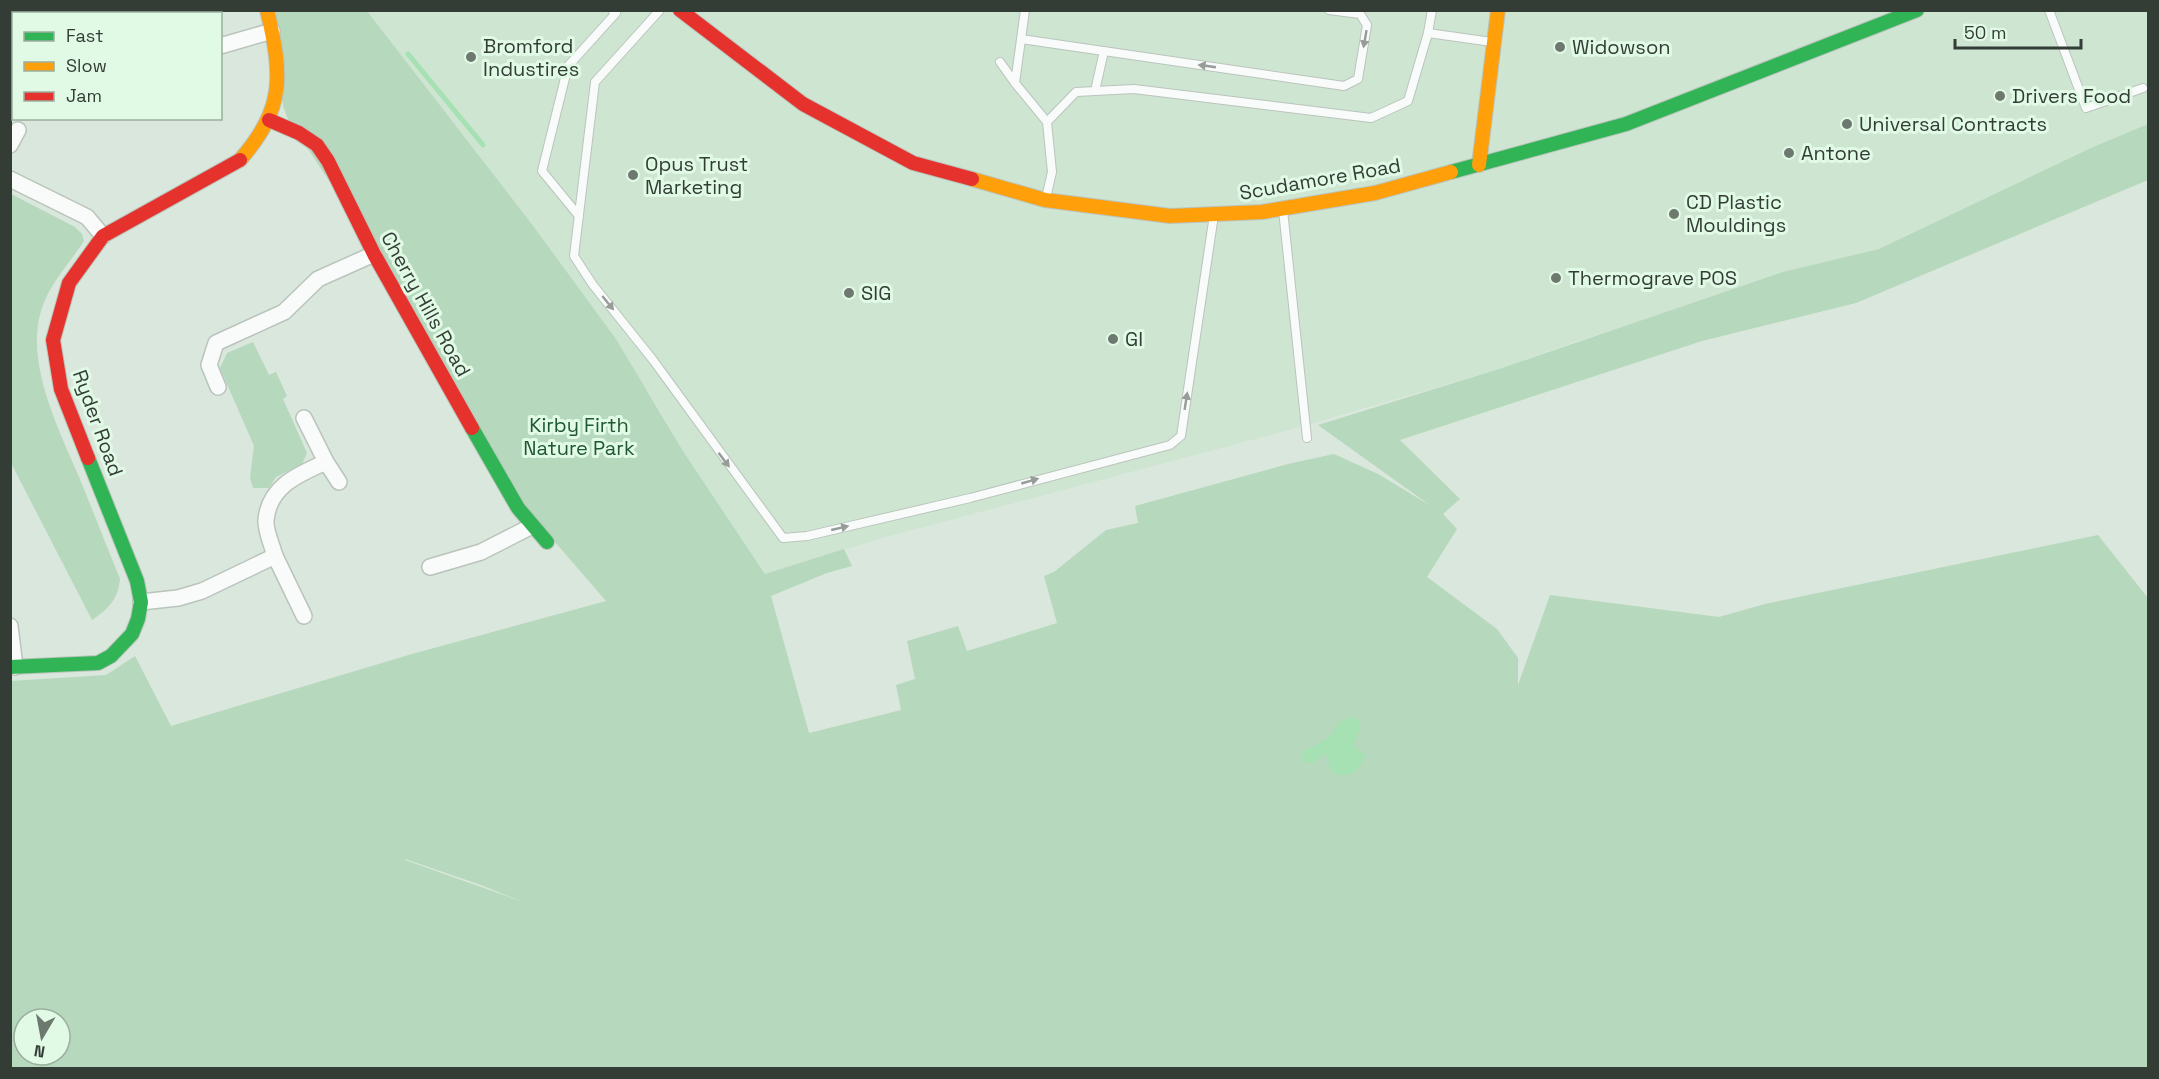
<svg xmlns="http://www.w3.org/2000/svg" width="2159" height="1079" font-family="'Space Grotesk',sans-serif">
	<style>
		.built { fill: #cee5d2 }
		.green { fill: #b6d8bd; fill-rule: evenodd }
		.water { fill: #a5e1b3 }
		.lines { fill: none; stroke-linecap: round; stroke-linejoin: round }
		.stream { stroke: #a5e1b3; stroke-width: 5 }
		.lane-casing { stroke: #bac4bc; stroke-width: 10 }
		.street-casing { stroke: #bac4bc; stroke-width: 18 }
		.fast-casing { stroke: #bac4bc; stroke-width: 16 }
		.slow-casing { stroke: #bac4bc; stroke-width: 16 }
		.jam-casing { stroke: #bac4bc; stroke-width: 16 }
		.lane { stroke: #f9fbfa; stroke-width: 8 }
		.street { stroke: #f9fbfa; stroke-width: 15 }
		.fast { stroke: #30b455; stroke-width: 14 }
		.slow { stroke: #ff9f0a; stroke-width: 14 }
		.jam { stroke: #e5322d; stroke-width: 14 }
		.oneway { fill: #969c98 }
		.poi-dot { fill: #6d786f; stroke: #e1fae6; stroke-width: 2 }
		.labels { text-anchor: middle; stroke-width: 6; stroke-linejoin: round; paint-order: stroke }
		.poi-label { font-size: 20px; fill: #333d35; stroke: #e1fae6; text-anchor: start }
		.street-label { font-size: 20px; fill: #333d35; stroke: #e1fae6 }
		.park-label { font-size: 20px; fill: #1f5730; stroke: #e1fae6 }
	</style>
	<rect width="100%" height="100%" fill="#dae7dc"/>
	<!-- built -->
	<polygon class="built" points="367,11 2148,11 2148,135 1879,249 1575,342 1499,369 1289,430 886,537 765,574 683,451 658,407 586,300 528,219"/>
	<!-- green -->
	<g class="green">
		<path d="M274 11H367L528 219 616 339 683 451 765 574 844 549 852 566 827 573 771 596 809 733 901 710 896 685 915 679 907 641 958 626 967 651 1057 623 1044 576 1054 572 1106 530 1138 523 1135 506 1288 464 1334 454 1378 474 1431 506 1318 425 1499 369 1783 272 1879 249 2091 148 2148 124V180L1856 303 1702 341 1400 440 1460 499 1443 514 1457 529 1427 577 1497 629 1518 658V685L1550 595 1719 617 1765 604 2098 535 2148 598V1068H11L10 681 106 675 135 656 171 726 412 654 606 601 523 505 410 304 287 117 283 106ZM405 859 481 885 523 902 405 860ZM24 1019H60V1055H24Z"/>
		<path d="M13 195 75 227 82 234 84 241C69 264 49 284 41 311 25 363 59 430 79 477 93 511 106 545 120 579 118 600 108 609 92 620L11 463 10 196Z"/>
		<polygon points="253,342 269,375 276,372 287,396 283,399 307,453 302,464 276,477 269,488 253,488 250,478 254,446 220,368 227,353"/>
	</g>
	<!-- water -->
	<path class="water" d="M1355 717 1361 726 1353 746 1366 756C1357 772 1352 778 1332 773L1326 753 1312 764 1302 760 1303 752C1319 744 1331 739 1339 722Z"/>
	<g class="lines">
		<!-- stream -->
		<polyline class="stream" points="408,54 483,145"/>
		<defs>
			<g id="lane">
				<polyline points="660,10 595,82 574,256 593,285 653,360 783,538 807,536 970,498 1170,445 1181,436 1214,215"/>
				<polyline points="2049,10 2086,108 2143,88"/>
				<polyline points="1428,33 1492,42"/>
				<polyline points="1021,39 1344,86 1358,79 1367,25 1360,14 1329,10"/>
				<polyline points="1000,62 1015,83 1047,122 1052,172 1046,198"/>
				<polyline points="1015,83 1025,10"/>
				<polyline points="1095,91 1104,51"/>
				<polyline points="1047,122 1076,92 1134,89 1371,118 1408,101 1428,33 1432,10"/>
				<polyline points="1283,210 1307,438"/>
				<polyline points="579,216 542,171 568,66 616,13 612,10"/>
			</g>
			<g id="street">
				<polyline points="220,46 272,31"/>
				<polyline points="10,145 18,130"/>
				<polyline points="10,179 87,217 103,236"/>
				<polyline points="218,387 209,365 216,343 284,312 318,279 374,254"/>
				<polyline points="326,462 339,482"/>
				<polyline points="275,556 304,616"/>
				<polyline points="430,567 481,552 532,526"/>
				<path d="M141 602 178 598 202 591 275 556C272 545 265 530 266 520 269 486 299 474 326 462L304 418"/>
				<polyline points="10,626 15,667"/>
			</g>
			<g id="fast">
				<polyline points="1451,172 1626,124 1917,10"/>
				<polyline points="472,428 518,508 547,542"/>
				<polyline points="10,667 98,663 111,656 132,634 138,619 141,602 137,581 88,458"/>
			</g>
			<g id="slow">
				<path d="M240 160C286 107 282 74 267 10"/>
				<polyline points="1479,165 1498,10"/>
				<polyline points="972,179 1045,200 1170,216 1262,212 1375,193 1451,172"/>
			</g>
			<g id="jam">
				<polyline points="680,10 803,104 913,163 972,179"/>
				<polyline points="269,120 299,133 317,145 328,161 374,254 472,428"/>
				<polyline points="88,458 61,389 53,340 69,283 103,236 240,160"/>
			</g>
		</defs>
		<!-- lane casing -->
		<use href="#lane" class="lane-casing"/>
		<!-- street casing -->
		<use href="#street" class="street-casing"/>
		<!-- fast casing -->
		<use href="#fast" class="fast-casing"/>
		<!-- slow casing -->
		<use href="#slow" class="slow-casing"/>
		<!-- jam casing -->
		<use href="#jam" class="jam-casing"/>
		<!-- lane -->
		<use href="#lane" class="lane"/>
		<!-- street -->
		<use href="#street" class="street"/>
		<!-- fast -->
		<use href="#fast" class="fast"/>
		<!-- slow -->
		<use href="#slow" class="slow"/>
		<!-- jam -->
		<use href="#jam" class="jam"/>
	</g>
	<!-- one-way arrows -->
	<defs><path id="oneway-solid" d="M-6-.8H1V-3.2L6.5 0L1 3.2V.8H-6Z" transform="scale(1.5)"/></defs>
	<g class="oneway">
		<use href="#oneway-solid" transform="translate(1365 39) rotate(100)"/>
		<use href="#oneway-solid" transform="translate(1207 66) rotate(-172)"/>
		<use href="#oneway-solid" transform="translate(608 303) rotate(51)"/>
		<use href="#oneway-solid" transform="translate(1186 401) rotate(-81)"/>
		<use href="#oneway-solid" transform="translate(724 460) rotate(53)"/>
		<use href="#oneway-solid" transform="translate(1030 481) rotate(-16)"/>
		<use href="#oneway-solid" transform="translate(840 528) rotate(-13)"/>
	</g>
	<!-- markers -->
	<g class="poi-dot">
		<circle cx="1560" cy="47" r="6"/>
		<circle cx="471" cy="57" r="6"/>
		<circle cx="2000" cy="96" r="6"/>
		<circle cx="1847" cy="124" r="6"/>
		<circle cx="1789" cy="153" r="6"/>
		<circle cx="633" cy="175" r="6"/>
		<circle cx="1674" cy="214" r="6"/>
		<circle cx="1556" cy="278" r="6"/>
		<circle cx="849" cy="293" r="6"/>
		<circle cx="1113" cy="339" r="6"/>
	</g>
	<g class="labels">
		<!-- poi labels -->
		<g class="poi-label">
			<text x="483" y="53">Bromford<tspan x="483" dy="23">Industires</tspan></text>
			<text x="1572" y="54">Widowson</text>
			<text x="2012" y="103">Drivers Food</text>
			<text x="1859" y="131">Universal Contracts</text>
			<text x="1801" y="160">Antone</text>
			<text x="645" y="171">Opus Trust<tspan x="645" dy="23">Marketing</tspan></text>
			<text x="1686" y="209">CD Plastic<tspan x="1686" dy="23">Mouldings</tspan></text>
			<text x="1568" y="285">Thermograve POS</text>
			<text x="861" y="300">SIG</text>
			<text x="1125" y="346">GI</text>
		</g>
		<!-- street labels -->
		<g class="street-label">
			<text transform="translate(1320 179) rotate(-10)" y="7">Scudamore Road</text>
			<text transform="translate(426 304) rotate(61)" y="7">Cherry Hills Road</text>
			<text transform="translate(98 423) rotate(70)" y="7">Ryder Road</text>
		</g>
		<!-- park labels -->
		<g class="park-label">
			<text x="579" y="432">Kirby Firth<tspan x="579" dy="23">Nature Park</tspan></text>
		</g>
	</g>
	<!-- border -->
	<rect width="2159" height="1079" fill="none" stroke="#333d35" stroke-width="24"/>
	<!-- legend -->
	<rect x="12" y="12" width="210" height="108" fill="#e1fae6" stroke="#9bae9f" stroke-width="1.5"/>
	<rect x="24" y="32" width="30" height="9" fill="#30b455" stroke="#9bae9f" stroke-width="1.5"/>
	<text x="66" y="42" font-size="18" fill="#333d35">Fast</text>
	<rect x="24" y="62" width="30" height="9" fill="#ff9f0a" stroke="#9bae9f" stroke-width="1.5"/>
	<text x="66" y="72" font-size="18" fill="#333d35">Slow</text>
	<rect x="24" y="92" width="30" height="9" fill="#e5322d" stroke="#9bae9f" stroke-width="1.5"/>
	<text x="66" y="102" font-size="18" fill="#333d35">Jam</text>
	<!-- north arrow -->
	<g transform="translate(42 1037) rotate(190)"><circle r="28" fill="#e1fae6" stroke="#9bae9f" stroke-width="1.5"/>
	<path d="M0-4.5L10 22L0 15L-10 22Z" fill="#6d786f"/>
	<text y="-9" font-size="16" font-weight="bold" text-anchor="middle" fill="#333d35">N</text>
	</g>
	<!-- scale -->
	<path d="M1955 39v9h126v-9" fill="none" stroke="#333d35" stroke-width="3"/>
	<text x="1964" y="39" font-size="18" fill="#333d35" stroke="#e1fae6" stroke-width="4.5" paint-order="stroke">50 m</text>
</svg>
